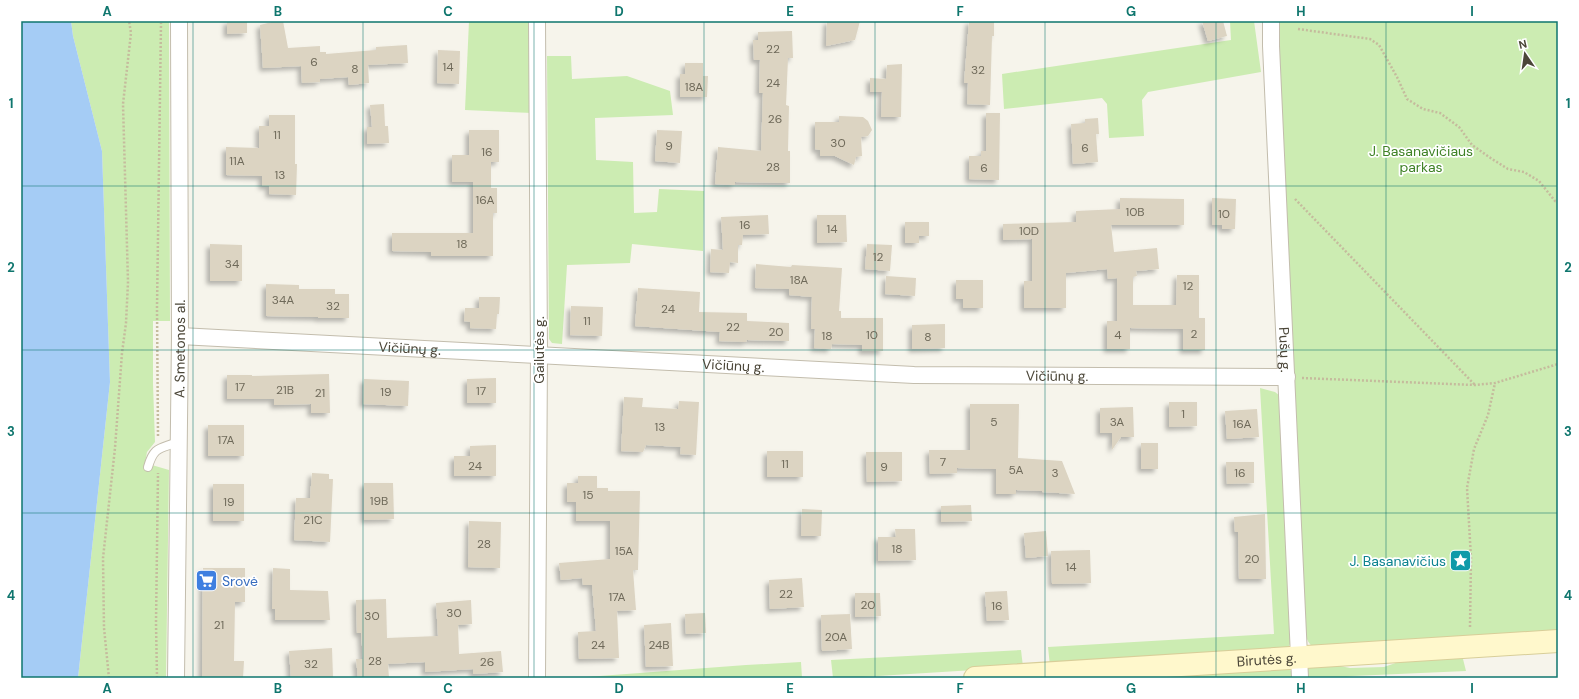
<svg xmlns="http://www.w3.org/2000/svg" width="1579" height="699" font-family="'DM Sans',sans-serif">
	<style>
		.green { fill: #ccecb2 }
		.water { fill: #a5ccf5 }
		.building { fill: #dcd4c2; filter: url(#shadow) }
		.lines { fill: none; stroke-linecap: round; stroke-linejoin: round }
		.lane-casing { stroke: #c3bdad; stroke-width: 10 }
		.street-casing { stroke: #c3bdad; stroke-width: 18 }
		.secondary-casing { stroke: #d8ce99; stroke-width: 24 }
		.path { stroke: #c5bb9d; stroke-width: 2.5; stroke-dasharray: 2 2; stroke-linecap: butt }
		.lane { stroke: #fff; stroke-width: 8 }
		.street { stroke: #fff; stroke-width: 16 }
		.secondary { stroke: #fff8cc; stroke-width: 22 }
		.grid { fill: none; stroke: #0f766e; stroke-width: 1; stroke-opacity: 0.55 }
		.labels { text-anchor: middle; stroke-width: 3.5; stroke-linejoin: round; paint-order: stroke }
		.number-label { font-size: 12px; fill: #6f6a5a }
		.park-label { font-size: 14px; fill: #3f8226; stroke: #fff }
		.street-label { font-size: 14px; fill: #4b4638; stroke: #fff }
		.culture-label { font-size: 14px; fill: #0d838f; stroke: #fff; text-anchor: end }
		.shop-label { font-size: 14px; fill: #366cbe; stroke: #fff; text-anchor: start }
		.neatline { fill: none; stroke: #0f766e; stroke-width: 1.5 }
		.grid-label { font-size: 13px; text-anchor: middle; font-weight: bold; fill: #0f766e }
	</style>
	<defs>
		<filter id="shadow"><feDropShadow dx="-3.5" dy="3.5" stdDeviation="2" flood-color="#0004"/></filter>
	</defs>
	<rect width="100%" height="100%" fill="#f6f4eb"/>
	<!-- green -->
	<g class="green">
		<polygon points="71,21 169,21 170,321 153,321 153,384 155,442 147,452 145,463 169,470 166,678 78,678 110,382 102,151 73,36"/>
		<polygon points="469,21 532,21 532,113 465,110"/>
		<polygon points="1230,21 1254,21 1261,72 1148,92 1142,100 1144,136 1109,138 1107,104 1102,98 1004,109 1002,74 1231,40"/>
		<path d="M1278 21H1558V630L1547 633 1313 647C1305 641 1305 631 1304 622Z"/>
		<polygon points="547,56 571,56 572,79 627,76 670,91 673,115 595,118 596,160 633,162 634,213 657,212 659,189 704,191 703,251 632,244 630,263 567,265 562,344 552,343 549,339"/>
		<polygon points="1260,388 1275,392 1280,396 1292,640 1287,650 1050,666 1048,647 1274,634"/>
		<polygon points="1021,650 1023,667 846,678 833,678 831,660"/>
		<polygon points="1462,655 1466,671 1353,676 1340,678 1306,678 1307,671 1309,667 1326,663 1350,668 1384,667 1410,658"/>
		<polygon points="801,662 802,678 573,678 746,665"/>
		<polygon points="1288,667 1291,671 1292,678 1138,678"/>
	</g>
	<!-- water -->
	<polygon class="water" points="21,21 71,21 73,36 102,151 110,382 78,678 21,678"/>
	<!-- building -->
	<g class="building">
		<polygon points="227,21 247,21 247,33 227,34"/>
		<polygon points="276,21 283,21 288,48 320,46 320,52 326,52 326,54 376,50 376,47 407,45 408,63 368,65 369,83 349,85 348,77 320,79 320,82 302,83 301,66 263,68 260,25"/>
		<polygon points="827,21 860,21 855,40 826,46"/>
		<polygon points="969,21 994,21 994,36 992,36 990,105 967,104 968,83 964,83"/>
		<polygon points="1202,21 1223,21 1227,36 1208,41"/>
		<polygon points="792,31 793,58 788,58 786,105 789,106 788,151 790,151 790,183 735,182 735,185 715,184 718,147 761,151 763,93 759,93 760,60 754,60 753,40 758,40 758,32"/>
		<polygon points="438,50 460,51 459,84 437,83"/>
		<polygon points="685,63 703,63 703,76 708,76 707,97 680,97 680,74 685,74"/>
		<polygon points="902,64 901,117 881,117 882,92 870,92 870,78 886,79 887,65"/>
		<polygon points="384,104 385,126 388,126 389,143 367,144 367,127 372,127 370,105"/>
		<polygon points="986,113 1000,113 999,180 969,179 969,156 981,156 981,151 986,151"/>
		<polygon points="269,115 295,115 295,164 297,164 296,195 269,194 269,186 262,186 262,176 226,175 226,147 259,148 259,126 269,126"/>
		<polygon points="839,116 863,117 868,121 872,130 868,136 861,137 862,156 856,157 854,165 835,156 820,156 820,150 815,149 815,122 839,122"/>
		<polygon points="1098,118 1099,134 1096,134 1098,162 1073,164 1071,124 1085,123 1085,119"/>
		<polygon points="469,130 499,130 499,162 491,162 491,188 497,188 497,213 493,213 493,256 431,256 431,252 392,251 392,233 473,233 473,182 452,182 452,155 469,155"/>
		<polygon points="657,130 682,131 680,163 655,161"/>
		<polygon points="1120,198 1184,199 1184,225 1111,225 1114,252 1157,248 1159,269 1136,271 1137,276 1133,277 1133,305 1176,305 1177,275 1199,275 1199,318 1205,318 1205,350 1183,350 1183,329 1130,328 1130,349 1107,349 1107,321 1117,321 1117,278 1108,279 1107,269 1066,273 1066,308 1024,308 1024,281 1032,281 1032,239 1003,240 1003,224 1076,222 1076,211 1120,209"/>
		<polygon points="1212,198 1236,199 1235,229 1222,229 1222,225 1212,225"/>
		<polygon points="768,215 769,234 743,235 742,245 738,245 738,263 730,262 729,273 710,272 711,249 723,250 721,217"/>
		<polygon points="817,215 846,215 847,242 817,243"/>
		<polygon points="905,222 929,222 929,236 919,236 919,243 905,243"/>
		<polygon points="210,244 242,245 242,281 210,281"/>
		<polygon points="867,244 892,245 890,271 865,269"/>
		<polygon points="756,264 791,267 792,265 842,268 839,311 841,311 841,318 883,318 883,351 862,351 862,345 832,344 831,349 814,348 815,329 811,329 812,297 789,295 789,289 755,288"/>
		<polygon points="886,276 916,278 915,296 885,294"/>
		<polygon points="956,280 983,280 983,308 963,308 963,299 956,299"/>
		<polygon points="266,284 299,285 299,289 335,289 335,294 349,294 349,318 318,318 318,317 266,316"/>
		<polygon points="638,288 700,292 699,312 747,313 747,321 789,323 789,341 747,340 746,342 719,341 720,332 635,326"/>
		<polygon points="479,297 500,297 499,314 497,314 496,329 470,328 470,322 464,321 465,308 479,308"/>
		<polygon points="571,306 603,307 602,336 570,335"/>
		<polygon points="945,324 945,348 912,349 912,325"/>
		<polygon points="329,374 330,413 311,413 311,404 274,405 274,399 227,399 227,375 252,375 252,376"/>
		<polygon points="496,378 496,403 467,403 467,379"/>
		<polygon points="364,379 409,381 408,406 363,404"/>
		<polygon points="624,397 643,398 642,407 678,409 679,401 699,402 696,455 680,454 681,447 646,445 643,452 621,451"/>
		<polygon points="1169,402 1197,402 1197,426 1169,427"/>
		<polygon points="970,404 1019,404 1018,458 1062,461 1075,494 1042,492 1042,491 1016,490 1016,494 996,494 996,469 957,468 957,473 930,474 929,450 970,450"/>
		<polygon points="1133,407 1134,437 1121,437 1112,450 1112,433 1100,433 1100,408"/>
		<polygon points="1257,409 1259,437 1227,439 1225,411"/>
		<rect x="208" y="425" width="36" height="31"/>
		<rect x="1141" y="443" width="17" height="26"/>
		<polygon points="496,445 496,476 454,476 454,456 470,456 470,446"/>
		<rect x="767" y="451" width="36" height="26"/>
		<polygon points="866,452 902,452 902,481 867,482"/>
		<polygon points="1226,462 1254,462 1254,483 1227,484"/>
		<polygon points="312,473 329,474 329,479 333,479 330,542 294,540 296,498 310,498"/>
		<polygon points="578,476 597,476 597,488 608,488 608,491 640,491 638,570 633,570 636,610 617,611 619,658 579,659 578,632 596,631 592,585 583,585 582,578 561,580 559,563 610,559 610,521 576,521 576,502 567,502 567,483 578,483"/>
		<polygon points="364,483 393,483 394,519 364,520"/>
		<rect x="213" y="484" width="31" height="37"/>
		<polygon points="971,505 972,521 941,522 941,506"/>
		<polygon points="802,509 822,510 821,536 801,536"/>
		<polygon points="1265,514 1266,579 1239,579 1238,532 1235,532 1234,517"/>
		<polygon points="469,521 501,522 500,568 468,567"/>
		<polygon points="895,529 915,529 916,560 878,561 878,537 896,537"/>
		<polygon points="1046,531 1048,556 1026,558 1024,533"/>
		<polygon points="1090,550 1091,583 1052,584 1051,551"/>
		<polygon points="203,568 245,568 245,602 235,602 234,661 244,661 243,678 202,678"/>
		<polygon points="273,568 290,569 290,590 328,591 330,620 275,620 275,609 272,609"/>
		<polygon points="802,578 804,607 770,609 769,580"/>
		<polygon points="1007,591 1009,620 987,621 985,592"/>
		<polygon points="855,593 880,593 881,616 855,617"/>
		<polygon points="386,599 387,638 438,636 436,603 471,600 472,624 458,625 459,654 501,651 503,672 473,674 473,669 425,672 425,662 388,664 389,678 358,678 356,659 363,659 361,633 357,633 356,600"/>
		<polygon points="705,613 706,633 686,634 685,614"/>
		<polygon points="850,614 852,649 822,651 821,615"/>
		<polygon points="671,623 673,666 646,667 644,625"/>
		<polygon points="332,648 333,678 291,678 289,651"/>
	</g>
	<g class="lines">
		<defs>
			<path id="lane" d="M148 467C154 446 160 449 178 442"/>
			<g id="street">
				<path id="s1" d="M1271 21V46L1300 678"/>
				<path id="s2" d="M180 336 914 375 1287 377"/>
				<path id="s3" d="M176 678 180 336 179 21"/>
				<polyline points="537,678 539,354 537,21"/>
			</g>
			<g id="secondary">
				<path id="s4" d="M975 678 1558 641"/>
			</g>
		</defs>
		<!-- lane casing -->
		<use href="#lane" class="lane-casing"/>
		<!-- street casing -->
		<use href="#street" class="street-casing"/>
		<!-- secondary casing -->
		<use href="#secondary" class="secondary-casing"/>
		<!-- path -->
		<g class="path">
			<polyline points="1298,29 1370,39 1379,45 1397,77 1407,99 1423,109 1440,113 1459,127 1472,145 1492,159 1508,169 1524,172 1539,181 1555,201 1558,202"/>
			<polyline points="1295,199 1475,385"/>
			<polyline points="1302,378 1475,385 1495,383 1558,364"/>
			<polyline points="158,436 157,308 161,23"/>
			<polyline points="1470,627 1471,558 1467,488 1474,449 1488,415 1495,383"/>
			<polyline points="109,678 104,628 103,558 115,448 122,353 126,323 128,282 123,104 131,33 129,21"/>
			<polyline points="157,678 156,623 158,473"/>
		</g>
		<!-- lane -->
		<use href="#lane" class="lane"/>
		<!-- street -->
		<use href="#street" class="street"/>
		<!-- secondary -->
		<use href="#secondary" class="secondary"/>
	</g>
	<!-- grid -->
	<path class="grid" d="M193 21V678M363 21V678M534 21V678M704 21V678M875 21V678M1045 21V678M1216 21V678M1386 21V678M21 186H1558M21 350H1558M21 513H1558"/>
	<!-- icons -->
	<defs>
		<symbol id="sight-square" viewBox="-11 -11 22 22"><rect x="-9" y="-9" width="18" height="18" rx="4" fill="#0f9aa8" stroke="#fff"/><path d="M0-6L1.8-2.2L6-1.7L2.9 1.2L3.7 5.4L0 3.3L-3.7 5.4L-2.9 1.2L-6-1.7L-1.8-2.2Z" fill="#fff"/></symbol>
		<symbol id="supermarket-square" viewBox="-11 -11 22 22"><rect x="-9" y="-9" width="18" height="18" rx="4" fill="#3f7fe0" stroke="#fff"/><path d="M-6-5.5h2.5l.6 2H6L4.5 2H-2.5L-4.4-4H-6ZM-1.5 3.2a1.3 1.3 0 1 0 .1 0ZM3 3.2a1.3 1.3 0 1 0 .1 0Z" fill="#fff"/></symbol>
	</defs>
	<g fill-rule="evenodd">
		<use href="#sight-square" x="1448" y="548" width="25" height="25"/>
		<use href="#supermarket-square" x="194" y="568" width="25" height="25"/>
	</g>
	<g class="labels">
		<!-- number labels -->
		<g class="number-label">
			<text x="773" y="53">22</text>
			<text x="314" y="66">6</text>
			<text x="448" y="71">14</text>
			<text x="355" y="73">8</text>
			<text x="978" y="74">32</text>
			<text x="773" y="87">24</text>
			<text x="694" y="91">18A</text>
			<text x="775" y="123">26</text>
			<text x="277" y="139">11</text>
			<text x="838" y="147">30</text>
			<text x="669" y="150">9</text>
			<text x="1085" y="152">6</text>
			<text x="487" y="156">16</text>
			<text x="237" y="165">11A</text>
			<text x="773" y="171">28</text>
			<text x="984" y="172">6</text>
			<text x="280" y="179">13</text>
			<text x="485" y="204">16A</text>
			<text x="1135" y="216">10B</text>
			<text x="1224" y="218">10</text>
			<text x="745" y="229">16</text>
			<text x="832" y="233">14</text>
			<text x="1029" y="235">10D</text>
			<text x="462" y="248">18</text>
			<text x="878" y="261">12</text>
			<text x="232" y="268">34</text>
			<text x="799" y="284">18A</text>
			<text x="1188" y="290">12</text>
			<text x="283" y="304">34A</text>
			<text x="333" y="310">32</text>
			<text x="668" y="313">24</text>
			<text x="587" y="325">11</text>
			<text x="733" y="331">22</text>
			<text x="776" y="336">20</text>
			<text x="1194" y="338">2</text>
			<text x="872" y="339">10</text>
			<text x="1118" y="339">4</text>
			<text x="827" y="340">18</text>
			<text x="928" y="341">8</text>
			<text x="240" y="391">17</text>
			<text x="285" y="394">21B</text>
			<text x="481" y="395">17</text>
			<text x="386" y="396">19</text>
			<text x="320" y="397">21</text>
			<text x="1183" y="418">1</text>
			<text x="994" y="426">5</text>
			<text x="1117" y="426">3A</text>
			<text x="1242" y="428">16A</text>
			<text x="660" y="431">13</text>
			<text x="226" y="444">17A</text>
			<text x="943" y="466">7</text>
			<text x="785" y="468">11</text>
			<text x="475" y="470">24</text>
			<text x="884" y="471">9</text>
			<text x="1016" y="474">5A</text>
			<text x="1055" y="477">3</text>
			<text x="1240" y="477">16</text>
			<text x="588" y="499">15</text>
			<text x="379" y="505">19B</text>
			<text x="229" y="506">19</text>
			<text x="313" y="524">21C</text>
			<text x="484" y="548">28</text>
			<text x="897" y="553">18</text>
			<text x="624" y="555">15A</text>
			<text x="1252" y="563">20</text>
			<text x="1071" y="571">14</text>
			<text x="786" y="598">22</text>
			<text x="617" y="601">17A</text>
			<text x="868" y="609">20</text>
			<text x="997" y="610">16</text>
			<text x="454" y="617">30</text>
			<text x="372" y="620">30</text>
			<text x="219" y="629">21</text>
			<text x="836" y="641">20A</text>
			<text x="598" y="649">24</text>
			<text x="659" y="649">24B</text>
			<text x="375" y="665">28</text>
			<text x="487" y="666">26</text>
			<text x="311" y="668">32</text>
		</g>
		<!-- park labels -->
		<g class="park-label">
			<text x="1421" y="156">J. Basanavičiaus<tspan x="1421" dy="16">parkas</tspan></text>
		</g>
		<!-- street labels -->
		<g class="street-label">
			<text dy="5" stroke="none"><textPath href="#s2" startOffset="230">Vičiūnų g.</textPath></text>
			<text dy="5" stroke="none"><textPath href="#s1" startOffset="329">Pušų g.</textPath></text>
			<text dy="5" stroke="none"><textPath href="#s3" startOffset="329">A. Smetonos al.</textPath></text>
			<text transform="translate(539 350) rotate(-90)" y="5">Gailutės g.</text>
			<text dy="5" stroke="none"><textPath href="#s2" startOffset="554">Vičiūnų g.</textPath></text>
			<text dy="5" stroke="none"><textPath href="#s2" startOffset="878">Vičiūnų g.</textPath></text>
			<text dy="5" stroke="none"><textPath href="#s4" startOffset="292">Birutės g.</textPath></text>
		</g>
		<!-- culture labels -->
		<g class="culture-label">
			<text x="1446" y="566">J. Basanavičius</text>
		</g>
		<!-- shop labels -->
		<g class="shop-label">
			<text x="222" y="586">Srovė</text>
		</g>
	</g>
	<!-- border -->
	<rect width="1579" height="699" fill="none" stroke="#ffffff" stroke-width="44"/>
	<!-- north arrow -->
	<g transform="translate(1525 54) rotate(347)" stroke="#ffffff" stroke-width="3" paint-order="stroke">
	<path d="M0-3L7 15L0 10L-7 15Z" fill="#4b4638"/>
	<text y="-6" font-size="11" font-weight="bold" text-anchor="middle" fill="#4b4638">N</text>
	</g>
	<rect x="22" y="22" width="1535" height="655" class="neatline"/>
	<g class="grid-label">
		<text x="107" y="16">A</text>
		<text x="278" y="16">B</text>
		<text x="448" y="16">C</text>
		<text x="619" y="16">D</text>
		<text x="790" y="16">E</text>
		<text x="960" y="16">F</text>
		<text x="1131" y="16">G</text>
		<text x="1301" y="16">H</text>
		<text x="1472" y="16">I</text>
		<text x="11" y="108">1</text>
		<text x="1568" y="108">1</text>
		<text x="11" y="272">2</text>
		<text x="1568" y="272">2</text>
		<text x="11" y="436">3</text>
		<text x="1568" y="436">3</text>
		<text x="11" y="600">4</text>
		<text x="1568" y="600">4</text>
		<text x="107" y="693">A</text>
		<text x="278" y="693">B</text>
		<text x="448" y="693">C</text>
		<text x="619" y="693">D</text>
		<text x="790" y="693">E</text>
		<text x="960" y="693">F</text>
		<text x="1131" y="693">G</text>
		<text x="1301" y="693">H</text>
		<text x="1472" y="693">I</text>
	</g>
</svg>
